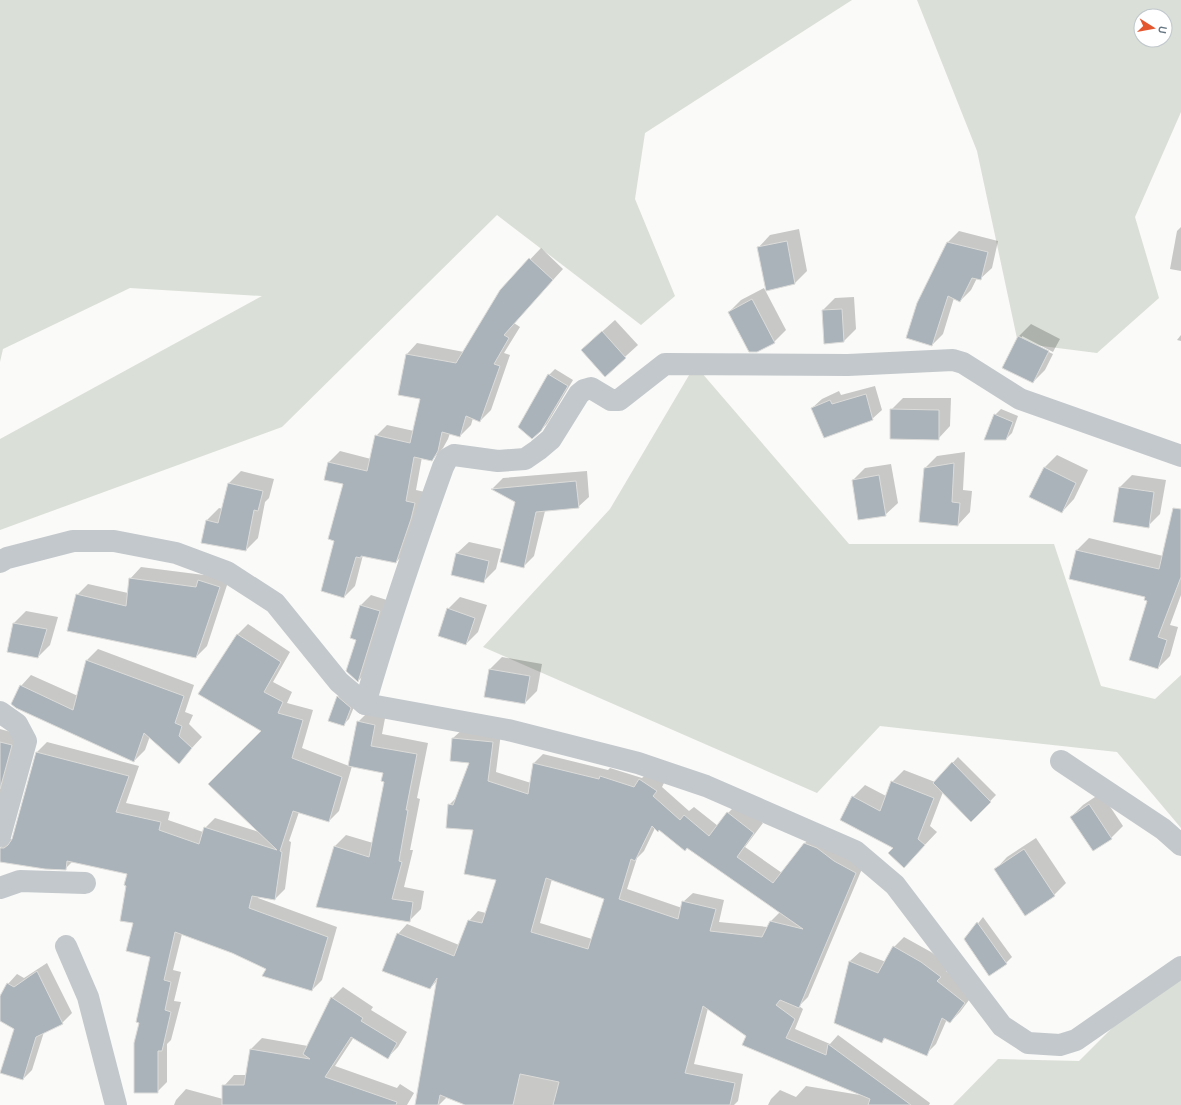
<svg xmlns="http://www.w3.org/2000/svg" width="1181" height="1105" font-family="'Space Grotesk',sans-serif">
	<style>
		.green { fill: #dadfd7; fill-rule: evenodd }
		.shadow { fill: #0003; fill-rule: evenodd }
		.building { fill: #aab3b9; stroke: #dcdcda; fill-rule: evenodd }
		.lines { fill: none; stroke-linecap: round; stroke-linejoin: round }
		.minor { stroke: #c3c8cc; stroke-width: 22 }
	</style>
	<rect width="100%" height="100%" fill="#fafaf8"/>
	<!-- green -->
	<g class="green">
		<polygon points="0,0 852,0 645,133 635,199 675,296 641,325 497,215 282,427 0,530 0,439 262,296 130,288 3,349 0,362"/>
		<path d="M917 0H1181V112L1135 217 1159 298 1097 353 1018 343 977 151ZM1141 16H1165V40H1141Z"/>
		<polygon points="695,365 849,544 1054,544 1101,686 1155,699 1181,675 1181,828 1117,752 880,726 817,793 483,647 610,509"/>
		<polygon points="1181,959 1181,1105 953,1105 998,1059 1079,1061"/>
	</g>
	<!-- shadow -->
	<g class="shadow">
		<polygon points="1181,227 1181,271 1170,269 1177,231"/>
		<polygon points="799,229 807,271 795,283 767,290 758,248 770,235"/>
		<polygon points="959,231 998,241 992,268 980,279 977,278 971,290 960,301 954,298 943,334 932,345 948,242"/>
		<polygon points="541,248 563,269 514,323 520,327 504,353 510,355 491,410 480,421 473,418 471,425 460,436 450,433 448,439 443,448 432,460 422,457 416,490 425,492 407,551 396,562 363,555 355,586 344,597 335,540 344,483 329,462 340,451 371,459 376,436 387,425 414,431 421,398 407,354 417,343 464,352 501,290"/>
		<polygon points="764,288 786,330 774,342 729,312 741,300"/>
		<polygon points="854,297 856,329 844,341 823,310 835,298"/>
		<polygon points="615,320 638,345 605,375 595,338"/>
		<polygon points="1031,324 1060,339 1053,352 1022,336 1022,339 1053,354 1045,370 1033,382 1003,367 1019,336"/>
		<polygon points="1181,335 1181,341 1177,340"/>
		<polygon points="555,369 573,380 547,424 541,430 549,375"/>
		<polygon points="875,386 882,410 872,419 812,408 822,399 839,391 841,395"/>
		<polygon points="903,398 951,398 950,426 938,439 891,410"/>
		<polygon points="1001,409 1018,416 1012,433 1006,439 995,415"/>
		<polygon points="965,452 963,490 972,491 970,512 958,525 925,468 937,456"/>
		<polygon points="1057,455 1088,470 1074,499 1062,512 1031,497 1045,467"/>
		<polygon points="891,464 898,503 885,515 853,480 865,468"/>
		<polygon points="241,471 274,479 269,498 265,502 258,538 246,550 202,542 206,521 219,508 223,509 229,483"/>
		<polygon points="587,471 589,497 578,507 545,511 534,556 523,567 516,502 493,488 503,478"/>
		<polygon points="1132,475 1166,480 1160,514 1148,526 1114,521 1120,487"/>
		<polygon points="1181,515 1181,595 1170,625 1178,627 1170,656 1158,668 1147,596 1077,550 1089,538 1163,556"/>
		<polygon points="469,542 501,549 496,569 484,581 456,554"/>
		<polygon points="141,567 204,575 210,569 230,576 207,646 196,657 77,595 88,584 128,593 130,579"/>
		<polygon points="371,595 390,601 368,671 358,681 358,640 351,638 361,605"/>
		<polygon points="460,597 487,605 478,632 466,644 448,609"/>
		<polygon points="26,611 58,617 50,645 38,657 14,623"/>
		<polygon points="248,624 290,652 273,682 292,692 287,703 313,710 302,748 349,766 358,722 370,710 386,713 382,734 428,743 417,798 420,799 410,850 413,850 404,887 424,891 421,909 409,921 334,847 346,835 373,843 385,781 384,772 352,766 339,811 329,821 299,812 289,841 291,842 285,889 275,899 259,896 258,898 337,927 322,980 312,990 232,952 182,934 173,970 181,972 174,1001 181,1002 171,1040 167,1044 167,1082 157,1092 140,1022 151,956 134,922 128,873 73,861 65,869 0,861 0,848 9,839 13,839 37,752 47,742 139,766 126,803 170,812 168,820 203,832 205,828 215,818 259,832 263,731 199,694 238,634"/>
		<polygon points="98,649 194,685 185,712 193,715 189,724 202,737 179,762 150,736 145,750 134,761 21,686 31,675 78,696 87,660"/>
		<polygon points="502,657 542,664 537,691 525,703 485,696 490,669"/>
		<polygon points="343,691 356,702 349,719 343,725 338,697"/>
		<polygon points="0,729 22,735 0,812"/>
		<path d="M463 729 501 733 496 772 531 783 534 763 543 754 608 770 610 768 642 778 649 771 665 781 662 787 689 811 694 807 718 826 728 813 737 804 763 823 745 847 782 873 805 843 814 834 864 864 808 997 799 1006 803 1009 795 1029 830 1044 838 1035 930 1103 929 1105H768L771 1099 780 1090 796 1097 806 1086 866 1096 747 1036 708 1008 694 1064 743 1074 738 1101 734 1105H467L447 1097 439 1105H429L438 980 430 988 398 934 407 924 459 945 469 921 478 911 486 913 497 879 474 829 449 805 457 797 470 762 453 738ZM655 828 659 829 780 912 770 922 768 927 719 922 724 900 693 893 683 902 682 908 627 889 637 858 644 851ZM552 879 606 899 592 939 540 923Z"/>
		<polygon points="958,757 996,795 971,821 943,792 930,826 937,832 904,867 894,847 853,797 865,785 886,796 892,782 904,770 935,782"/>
		<polygon points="1101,793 1123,826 1111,838 1071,817 1083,805"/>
		<polygon points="1036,838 1066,883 1054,895 1025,915 995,870 1007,857"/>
		<polygon points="983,917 1012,957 1006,963 966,939"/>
		<polygon points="904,937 931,952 950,967 946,971 975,992 960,1012 950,1022 947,1019 936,1044 926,1054 886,1038 881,1042 850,961 860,952 886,962 894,947"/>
		<polygon points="47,963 72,1013 62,1023 44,1032 32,1070 23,1079 15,1028 0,1020 0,998 8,984 17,974 24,978"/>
		<polygon points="343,987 373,1007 371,1010 407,1032 398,1047 387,1058 354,1037 335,1066 397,1088 400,1084 414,1093 407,1105 174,1105 176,1100 186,1089 223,1099 224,1086 234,1075 247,1075 251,1049 262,1038 308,1046 332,998"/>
	</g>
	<!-- building -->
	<g class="building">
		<polygon points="787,241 795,284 766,291 757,247"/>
		<polygon points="947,242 988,252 981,280 972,278 960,302 948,296 932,346 906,338 917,303"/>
		<polygon points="529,258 553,280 504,335 509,338 494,364 500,366 480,422 466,416 460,437 442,432 438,451 432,461 414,457 406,501 415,503 411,519 396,563 361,556 361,558 356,557 344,598 321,591 334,541 328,539 343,484 324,480 328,462 367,471 375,435 410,443 420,399 398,395 406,354 456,363 500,290"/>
		<polygon points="752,299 775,343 757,352 749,352 728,312"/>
		<polygon points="842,309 844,342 824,344 822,310"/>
		<polygon points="602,331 626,358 605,377 581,350"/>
		<polygon points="1018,336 1049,351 1033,383 1002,368"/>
		<polygon points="548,374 568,386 541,431 532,439 518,427"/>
		<polygon points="866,394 873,420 824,438 811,408 830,400 832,404"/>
		<polygon points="890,409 939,410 939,440 890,439"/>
		<polygon points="994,414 1013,422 1006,440 984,440"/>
		<polygon points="954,463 952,502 960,503 958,526 919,522 924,468"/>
		<polygon points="1044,467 1076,483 1062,513 1029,497"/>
		<polygon points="879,475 886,516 858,520 852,480"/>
		<polygon points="576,481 579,508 536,512 524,568 500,562 515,502 491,489"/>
		<polygon points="228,483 263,491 258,511 254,510 246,551 201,543 206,520 218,523"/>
		<polygon points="1119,487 1154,492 1149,528 1113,522"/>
		<polygon points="1173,508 1181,509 1181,577 1158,637 1167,640 1158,669 1129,660 1147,601 1144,600 1145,597 1069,579 1076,550 1159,569"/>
		<polygon points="456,553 489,561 484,583 451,575"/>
		<polygon points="129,578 196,587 198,580 220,587 196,658 67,631 76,594 126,606"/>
		<polygon points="360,605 380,611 358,682 346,671 356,640 350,638"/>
		<polygon points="447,608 475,618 466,645 438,636"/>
		<polygon points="13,623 47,629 38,658 7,652"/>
		<polygon points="237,634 281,662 264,692 283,702 278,713 303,720 292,758 342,777 329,822 293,811 280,851 282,852 275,900 252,896 249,908 328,937 312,991 262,976 266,969 232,953 175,932 164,980 171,982 165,1010 171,1012 162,1051 158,1051 158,1093 134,1093 134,1043 139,1023 136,1022 150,957 126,951 133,923 120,921 126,886 124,885 127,874 67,861 66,870 45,869 0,862 0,848 4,848 8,845 12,839 36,752 129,776 116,812 161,822 159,830 199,844 204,827 277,850 208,784 261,731 198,694"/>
		<polygon points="86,660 184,696 175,723 182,726 179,736 192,748 179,764 144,733 134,762 16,708 11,704 20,685 73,710"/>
		<polygon points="489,669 530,676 525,704 484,697"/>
		<polygon points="337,696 351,708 344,726 328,721"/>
		<polygon points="357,721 375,725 371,746 417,754 406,810 408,810 399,861 402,862 392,899 413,902 410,922 316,907 334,846 369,857 384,782 381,781 383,773 348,766"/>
		<path d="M452 738 493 742 488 781 528 794 533 763 599 779 600 776 634 787 639 779 657 791 653 796 680 820 684 815 709 836 727 812 754 833 737 857 773 883 804 843 817 848 834 861 856 873 799 1008 780 1000 776 1005 795 1019 786 1038 826 1055 828 1044 911 1105H868L870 1099 742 1045 746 1036 703 1006 685 1073 735 1083 730 1105H553L559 1082 520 1074 513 1105H465L440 1095 438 1105H415L437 978 430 989 382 971 397 933 454 956 468 920 482 923 496 880 464 874 473 830 446 828 448 804 453 805 469 763 450 761ZM652 826 658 832 659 830 685 851 687 848 803 929 770 921 762 937 710 931 716 909 682 901 678 919 619 899 631 859 635 861ZM546 878 604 899 588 949 531 932Z"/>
		<polygon points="0,742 12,745 0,789"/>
		<polygon points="952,762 991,802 971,822 933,783"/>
		<polygon points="891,781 934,798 918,839 925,845 904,868 888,853 893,848 840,820 852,796 880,811"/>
		<polygon points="1089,804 1112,839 1093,851 1070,817"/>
		<polygon points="1024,849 1055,896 1025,916 994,869"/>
		<polygon points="977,922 1007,964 989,976 964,939"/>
		<polygon points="893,946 921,962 941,977 937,981 965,1003 950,1023 942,1018 927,1056 884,1038 882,1043 834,1023 849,961 878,973"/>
		<polygon points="37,971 63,1024 36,1037 23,1080 0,1073 14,1029 0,1021 0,996 7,983 14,987"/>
		<polygon points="331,997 363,1018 361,1021 397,1043 388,1059 351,1037 325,1077 397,1102 396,1105 222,1105 222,1085 244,1085 250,1049 310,1059 303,1054"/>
	</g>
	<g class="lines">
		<!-- minor -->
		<g class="minor">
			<polyline points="0,562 7,558 73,541 114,541 176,553 227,572 275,603 339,682 365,704 508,730 638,763 706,786 855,851 895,885 1002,1026 1028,1043 1060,1045 1076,1040 1181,967"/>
			<path d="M365 704C388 624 415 545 443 467L447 459 454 455 498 461 525 459 538 450 551 439 579 394 584 390 591 388 611 400H619L665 364 848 365 953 360 963 363 1020 399 1181 456"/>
			<polyline points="0,712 17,724 26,741 0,836"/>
			<polyline points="1061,761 1163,829 1181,845"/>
			<polyline points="0,888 20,881 85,883"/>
			<polyline points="66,946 88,997 116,1105"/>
		</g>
	</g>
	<!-- north arrow -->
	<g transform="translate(1153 28) rotate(101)"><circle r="19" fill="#ffffff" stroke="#c1c8cd"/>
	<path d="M0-3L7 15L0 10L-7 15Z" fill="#e4572e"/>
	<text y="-6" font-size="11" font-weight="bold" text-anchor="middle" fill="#657683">U</text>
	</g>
</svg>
